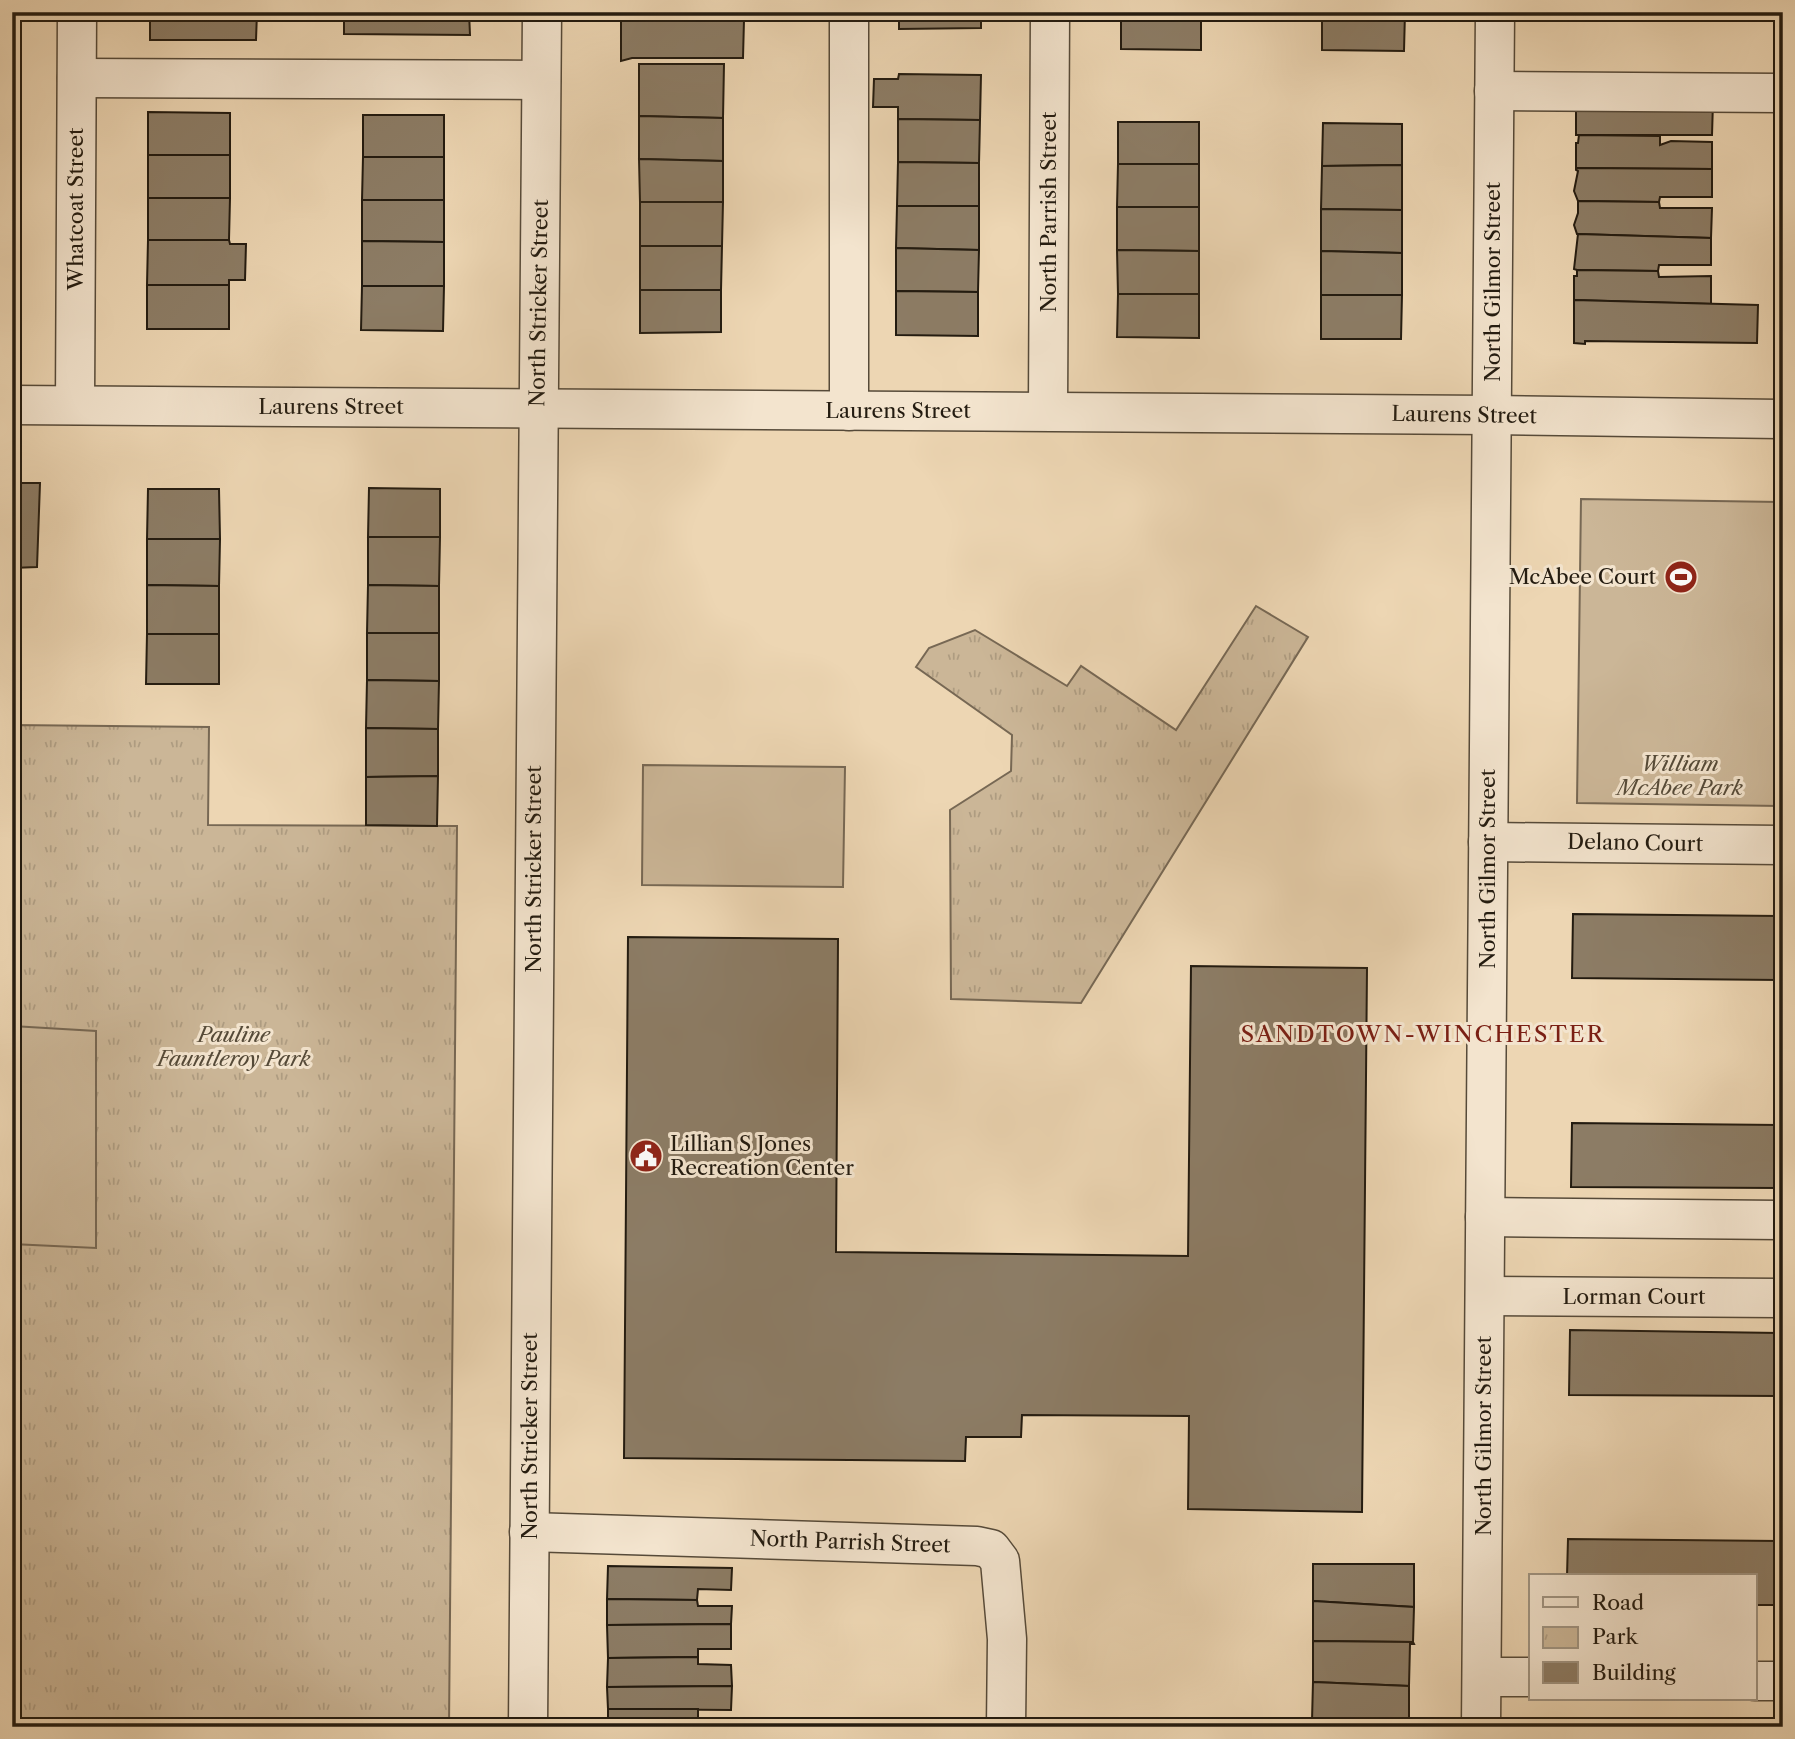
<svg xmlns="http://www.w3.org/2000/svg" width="1795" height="1739" font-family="'Libre Caslon Text',serif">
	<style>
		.park { fill: url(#park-tufts); stroke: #776854; stroke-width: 2 }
		.garden { fill: #cbb697; stroke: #776854; stroke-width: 2 }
		.building { fill: #8c7c65; stroke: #231b10; stroke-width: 2 }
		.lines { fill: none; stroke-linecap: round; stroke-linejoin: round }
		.minor-casing { stroke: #564a39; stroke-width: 41 }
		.minor { stroke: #f3e4ce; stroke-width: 38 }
		.labels { text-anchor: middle; stroke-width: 6; stroke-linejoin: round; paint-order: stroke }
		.street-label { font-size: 21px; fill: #231b10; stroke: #f3e4ce }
		.poi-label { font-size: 21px; fill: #231b10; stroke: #f3e4ce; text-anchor: end }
		.park-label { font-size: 21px; font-style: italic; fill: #554a38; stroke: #f3e4ce }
		.neighbourhood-label { font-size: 23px; letter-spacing: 2px; fill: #7a1f14; stroke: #f3e4ce }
	</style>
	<defs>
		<pattern id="park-tufts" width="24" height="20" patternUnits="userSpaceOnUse" patternTransform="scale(1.75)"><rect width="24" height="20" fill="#cbb697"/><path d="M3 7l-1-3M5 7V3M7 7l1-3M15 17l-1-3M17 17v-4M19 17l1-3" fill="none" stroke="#ae9c81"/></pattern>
	</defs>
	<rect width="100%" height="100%" fill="#edd6b3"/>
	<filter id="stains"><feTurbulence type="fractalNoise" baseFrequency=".00286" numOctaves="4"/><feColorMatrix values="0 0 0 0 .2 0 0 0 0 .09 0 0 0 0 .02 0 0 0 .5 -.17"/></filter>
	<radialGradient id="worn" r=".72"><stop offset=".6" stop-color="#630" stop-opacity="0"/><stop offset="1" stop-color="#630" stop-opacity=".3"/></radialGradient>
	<!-- park -->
	<g class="park">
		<polygon points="1256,606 1308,637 1081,1003 951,999 950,810 1011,771 1012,735 916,667 929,648 975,630 1067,686 1081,666 1176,730"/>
		<polygon points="12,725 209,727 208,825 457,826 449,1727 12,1727"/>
	</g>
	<!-- garden -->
	<g class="garden">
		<polygon points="1581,499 1783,502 1781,806 1577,803"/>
		<polygon points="643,765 845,767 843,887 642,885"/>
		<polygon points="12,1026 96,1031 96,1248 12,1244"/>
	</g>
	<!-- building -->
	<g class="building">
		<polygon points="150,12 257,12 256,40 150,40"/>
		<polygon points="344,12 469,12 470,35 344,34"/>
		<polygon points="621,12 744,12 744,20 621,19"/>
		<polygon points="899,12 981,12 981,28 899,29"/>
		<polygon points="1121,12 1201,12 1201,50 1121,49"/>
		<polygon points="1322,12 1405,12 1404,51 1322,50"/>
		<polygon points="621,19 744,20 743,58 632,58 621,61"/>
		<polygon points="639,64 724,64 723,118 639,116"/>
		<polygon points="899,74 981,75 980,120 898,119 898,107 873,107 874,79 898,79"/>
		<polygon points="1713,102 1712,135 1576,135 1576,109"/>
		<polygon points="148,112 230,113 230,155 148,155"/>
		<rect x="363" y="115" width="81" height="42"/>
		<polygon points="639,116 723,118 723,161 639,159"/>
		<polygon points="898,119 980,120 979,163 898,162"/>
		<rect x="1118" y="122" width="81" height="42"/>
		<polygon points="1323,123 1402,124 1402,165 1322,166"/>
		<polygon points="1579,135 1660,136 1660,145 1671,141 1712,142 1712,169 1576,168 1576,143 1578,143"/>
		<polygon points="1780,149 1783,149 1783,341 1777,342"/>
		<rect x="148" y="155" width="82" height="43"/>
		<polygon points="363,157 444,157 444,200 362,200"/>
		<polygon points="639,159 723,161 723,202 640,202"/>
		<polygon points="898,162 979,163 979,206 897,206"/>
		<polygon points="1118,164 1199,164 1199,207 1117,207"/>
		<polygon points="1402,165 1402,210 1321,209 1322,166"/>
		<polygon points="1576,168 1712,169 1712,197 1660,197 1659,202 1578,201 1574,191 1578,171 1576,170"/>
		<polygon points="148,198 230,198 229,240 148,240"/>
		<polygon points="362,200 444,200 444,242 362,241"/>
		<polygon points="1578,201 1659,202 1660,208 1712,208 1711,238 1577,234 1574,225 1578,213"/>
		<polygon points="640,202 723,202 722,246 640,246"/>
		<polygon points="897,206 979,206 979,250 896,248"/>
		<polygon points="1117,207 1199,207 1199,251 1117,250"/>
		<polygon points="1321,209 1402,210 1402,253 1321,251"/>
		<polygon points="1578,234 1711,238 1711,265 1659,265 1658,271 1577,270 1574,269"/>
		<polygon points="148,240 229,240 230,244 246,244 245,280 229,280 229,285 147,285"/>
		<polygon points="362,241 444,242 444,286 362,286"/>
		<polygon points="640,246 722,246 721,290 640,290"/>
		<polygon points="896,248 979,250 978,292 896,291"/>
		<polygon points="1117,250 1199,251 1199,294 1118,294"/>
		<polygon points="1321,251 1402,253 1402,295 1321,295"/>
		<polygon points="1577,270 1658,271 1659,277 1711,276 1711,304 1574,300 1574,276 1577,276"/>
		<rect x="147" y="285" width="82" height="44"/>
		<polygon points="362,286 444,286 443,331 361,330"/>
		<polygon points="640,290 721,290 721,332 640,333"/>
		<polygon points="896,291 978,292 978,336 896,335"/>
		<polygon points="1118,294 1199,294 1199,338 1117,337"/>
		<polygon points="1321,295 1402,295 1401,339 1321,339"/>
		<polygon points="1574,300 1758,305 1757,343 1585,341 1585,344 1574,343"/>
		<polygon points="12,483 40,483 37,567 12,568"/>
		<polygon points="369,488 440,489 440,537 368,537"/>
		<polygon points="148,489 219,489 220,539 147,539"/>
		<polygon points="368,537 440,537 439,586 368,585"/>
		<polygon points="147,539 220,539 219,586 147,585"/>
		<polygon points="147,585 219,586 219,634 147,634"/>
		<polygon points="368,585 439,586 439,633 367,633"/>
		<polygon points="367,633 439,633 439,681 367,680"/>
		<polygon points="147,634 219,634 219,684 146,684"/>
		<polygon points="367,680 439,681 438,729 366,728"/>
		<polygon points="366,728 438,729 438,776 366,777"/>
		<polygon points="438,776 437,826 366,825 366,777"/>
		<polygon points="1573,914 1783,916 1783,980 1572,978"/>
		<polygon points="628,937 838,939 836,1252 1188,1256 1191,966 1367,968 1362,1512 1188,1509 1189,1416 1022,1415 1021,1437 966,1437 965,1461 624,1458"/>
		<polygon points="1572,1123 1783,1125 1783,1188 1571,1187"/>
		<polygon points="1570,1330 1783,1333 1783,1396 1569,1395"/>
		<polygon points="1568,1539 1783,1541 1783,1605 1755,1605 1755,1576 1567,1576"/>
		<polygon points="1313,1564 1414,1564 1414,1607 1313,1601"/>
		<polygon points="608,1566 732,1568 731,1590 698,1589 697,1600 607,1599"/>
		<polygon points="607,1599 697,1600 698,1606 732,1606 731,1624 607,1625"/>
		<polygon points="1313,1601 1414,1607 1413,1642 1313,1641"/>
		<polygon points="731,1624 731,1649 698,1649 698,1657 608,1658 607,1625"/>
		<polygon points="1313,1641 1413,1642 1414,1644 1410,1644 1409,1686 1313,1682"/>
		<polygon points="698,1657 698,1664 731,1665 732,1686 607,1687 608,1658"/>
		<polygon points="1313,1682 1409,1686 1409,1723 1312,1721"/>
		<polygon points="732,1686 731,1710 608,1709 607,1687"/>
		<polygon points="608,1709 698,1709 698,1725 731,1727 608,1727"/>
		<polygon points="1312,1721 1413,1724 1413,1727 1312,1727"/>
	</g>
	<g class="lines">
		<defs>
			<g id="minor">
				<polyline points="77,78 541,80"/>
				<polyline points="1494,91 1783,93"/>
				<polyline points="12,405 1492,415 1783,419"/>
				<polyline points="75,405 77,12"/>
				<polyline points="849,411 849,12"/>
				<polyline points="1048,411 1050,12"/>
				<polyline points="1488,842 1783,845"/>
				<polyline points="1485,1217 1783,1220"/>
				<polyline points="1485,1296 1783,1298"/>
				<polyline points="529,1532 977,1546 991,1549 1000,1561 1007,1639 1006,1727"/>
				<polyline points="1482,1677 1531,1677"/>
				<polyline points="1755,1681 1783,1681"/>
				<polyline points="528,1727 542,12"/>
				<polyline points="1481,1727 1495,12"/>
			</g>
		</defs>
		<!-- minor casing -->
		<use href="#minor" class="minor-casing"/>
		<!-- minor -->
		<use href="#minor" class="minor"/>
	</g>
	<!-- icons -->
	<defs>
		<symbol id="stadium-disc" viewBox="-11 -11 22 22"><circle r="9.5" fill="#8f2418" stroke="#f3e4ce"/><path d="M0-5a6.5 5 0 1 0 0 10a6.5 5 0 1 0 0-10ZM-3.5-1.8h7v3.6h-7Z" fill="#fff"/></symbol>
		<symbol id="civic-disc" viewBox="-11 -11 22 22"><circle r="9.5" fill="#8f2418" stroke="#f3e4ce"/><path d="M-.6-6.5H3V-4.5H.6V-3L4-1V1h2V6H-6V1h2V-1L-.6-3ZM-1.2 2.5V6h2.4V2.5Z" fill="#fff"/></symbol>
	</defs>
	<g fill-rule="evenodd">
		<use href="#stadium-disc" x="1662" y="558" width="38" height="38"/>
		<use href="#civic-disc" x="627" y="1137" width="38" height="38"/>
	</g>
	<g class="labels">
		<!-- street labels -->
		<g class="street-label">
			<text transform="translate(76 209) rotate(-90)" y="7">Whatcoat Street</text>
			<text transform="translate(1049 212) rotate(-90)" y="7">North Parrish Street</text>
			<text transform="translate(1493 282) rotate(-90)" y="7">North Gilmor Street</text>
			<text transform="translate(539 303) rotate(-89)" y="7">North Stricker Street</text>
			<text x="331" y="414">Laurens Street</text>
			<text x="898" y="418">Laurens Street</text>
			<text transform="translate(1464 415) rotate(1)" y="7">Laurens Street</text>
			<text transform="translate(1635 843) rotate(1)" y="7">Delano Court</text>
			<text transform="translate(534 869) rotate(-90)" y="7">North Stricker Street</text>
			<text transform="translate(1488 869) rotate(-90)" y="7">North Gilmor Street</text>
			<text x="1634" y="1304">Lorman Court</text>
			<text transform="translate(530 1436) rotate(-90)" y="7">North Stricker Street</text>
			<text transform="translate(1484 1436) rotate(-90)" y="7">North Gilmor Street</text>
			<text transform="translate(850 1542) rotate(2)" y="7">North Parrish Street</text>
		</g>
		<!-- poi labels -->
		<g class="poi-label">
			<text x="1656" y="584">McAbee Court</text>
			<text x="670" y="1151" text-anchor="start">Lillian S Jones<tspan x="670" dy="24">Recreation Center</tspan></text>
		</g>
		<!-- park labels -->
		<g class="park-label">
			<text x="1680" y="771">William<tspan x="1680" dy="24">McAbee Park</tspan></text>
			<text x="234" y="1042">Pauline<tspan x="234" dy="24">Fauntleroy Park</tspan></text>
		</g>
		<!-- neighbourhood labels -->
		<g class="neighbourhood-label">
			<text x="1423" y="1042">SANDTOWN-WINCHESTER</text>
		</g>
	</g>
	<!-- margin -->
	<rect width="1795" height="1739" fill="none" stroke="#edd6b3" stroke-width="42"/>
	<rect x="14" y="14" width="1767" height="1711" fill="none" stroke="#231b10" stroke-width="3.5"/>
	<rect x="21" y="21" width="1753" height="1697" fill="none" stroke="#231b10" stroke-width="2"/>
	<!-- legend -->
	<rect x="1529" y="1574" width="228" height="126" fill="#f3e4ce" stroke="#a09482" stroke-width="2"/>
	<rect x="1543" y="1597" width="35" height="10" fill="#f3e4ce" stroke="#a09482" stroke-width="2"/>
	<text x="1592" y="1610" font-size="21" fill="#231b10">Road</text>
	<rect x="1543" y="1627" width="35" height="21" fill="url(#park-tufts)" stroke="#a09482" stroke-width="2"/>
	<text x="1592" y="1644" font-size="21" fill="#231b10">Park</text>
	<rect x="1543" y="1662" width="35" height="21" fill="#8c7c65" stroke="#a09482" stroke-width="2"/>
	<text x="1592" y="1680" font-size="21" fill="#231b10">Building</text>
	<rect width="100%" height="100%" filter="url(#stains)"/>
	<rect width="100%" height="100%" fill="url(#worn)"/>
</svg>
